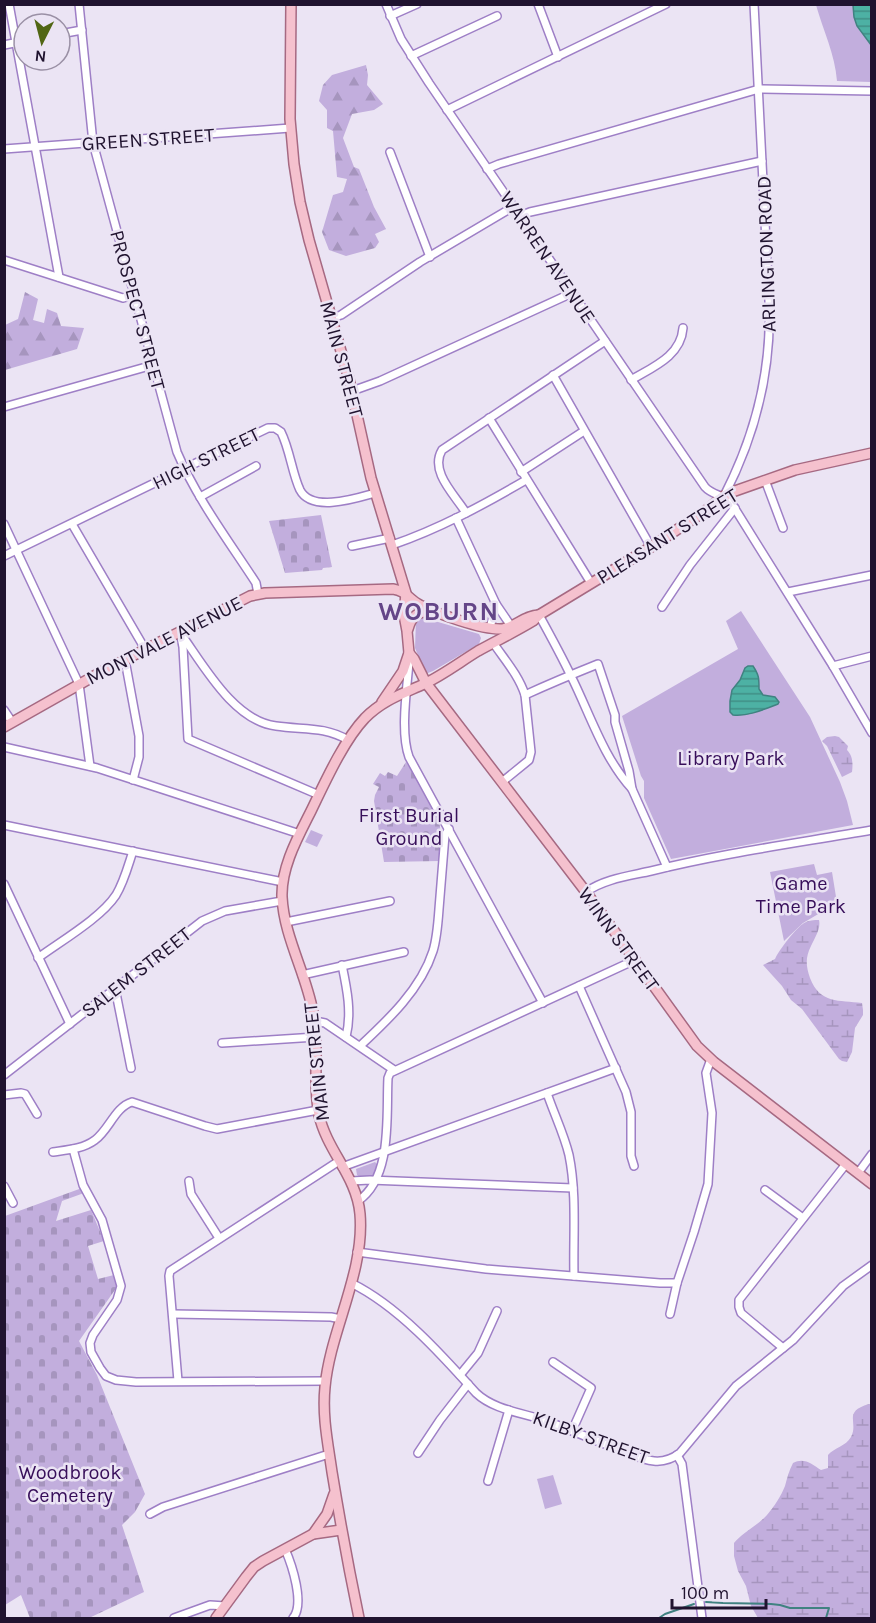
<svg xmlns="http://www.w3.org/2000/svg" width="876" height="1623" font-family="Karla,sans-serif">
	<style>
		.green { fill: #c2aedd }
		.forest { fill: url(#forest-firs) }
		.wetland { fill: url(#wetland-marsh) }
		.cemetery { fill: url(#cemetery-stones) }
		.water { fill: url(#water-rules); stroke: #408281; stroke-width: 1.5 }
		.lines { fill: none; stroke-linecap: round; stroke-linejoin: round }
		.stream { stroke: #408281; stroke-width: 2 }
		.minor-casing { stroke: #9e7fc6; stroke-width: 10 }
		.major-casing { stroke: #a66982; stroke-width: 12 }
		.minor { stroke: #fff; stroke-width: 7 }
		.major { stroke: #f5c1ce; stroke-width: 9 }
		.labels { text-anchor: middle; stroke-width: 5; stroke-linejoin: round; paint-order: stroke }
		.street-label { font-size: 20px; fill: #20132f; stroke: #ebe4f4 }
		.park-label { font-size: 20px; fill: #370e5a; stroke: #ebe4f4 }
		.district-label { font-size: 26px; font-weight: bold; letter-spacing: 1.5px; fill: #644588; stroke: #ebe4f4 }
	</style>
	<defs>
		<pattern id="forest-firs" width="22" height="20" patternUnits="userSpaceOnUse" patternTransform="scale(1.5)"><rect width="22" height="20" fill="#c2aedd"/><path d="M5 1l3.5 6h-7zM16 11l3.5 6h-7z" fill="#a695be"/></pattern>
		<pattern id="wetland-marsh" width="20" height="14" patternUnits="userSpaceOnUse" patternTransform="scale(1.5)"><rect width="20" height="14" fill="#c2aedd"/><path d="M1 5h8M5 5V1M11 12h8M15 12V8" fill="none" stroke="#a695be"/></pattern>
		<pattern id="cemetery-stones" width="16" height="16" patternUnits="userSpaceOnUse" patternTransform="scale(1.5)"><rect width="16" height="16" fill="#c2aedd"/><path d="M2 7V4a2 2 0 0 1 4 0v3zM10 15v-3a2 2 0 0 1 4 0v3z" fill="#a695be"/></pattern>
		<pattern id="water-rules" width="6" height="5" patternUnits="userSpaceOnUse" patternTransform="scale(1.5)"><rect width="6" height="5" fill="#4db1a4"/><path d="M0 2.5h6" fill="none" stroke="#408f86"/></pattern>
	</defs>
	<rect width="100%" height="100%" fill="#ebe4f4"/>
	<!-- green -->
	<g class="green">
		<path d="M816 5H871V82L837 81C835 54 823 30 816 5Z"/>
		<polygon points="741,611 810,717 840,782 847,801 853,825 671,859 644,798 644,781 641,776 622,716 738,649 726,621"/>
		<polygon points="421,617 479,634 481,638 479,644 433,671 428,673 425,672 415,648 416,620"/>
		<polygon points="311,830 323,835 317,847 305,842"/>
		<polygon points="814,864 817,875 832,872 837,903 803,923 784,941 770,872"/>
		<polygon points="375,1162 378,1165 375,1177 360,1177 357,1175 356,1169"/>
		<polygon points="553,1475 562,1504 545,1509 537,1479"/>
	</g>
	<!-- forest -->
	<g class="forest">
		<polygon points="366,65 368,75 367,85 383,104 374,110 352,114 343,138 354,167 359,169 374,207 386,229 375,234 379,242 375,248 346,256 329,250 322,232 333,195 343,192 347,179 337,177 333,131 327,128 327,110 319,101 323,85 332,75"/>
		<polygon points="25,292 38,299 33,320 44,323 47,309 57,313 61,326 84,328 77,349 5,370 5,325 18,319"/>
	</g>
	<!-- wetland -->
	<g class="wetland">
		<path d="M835 736 839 737 848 746 847 750C853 756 853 764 852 772L842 777 827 746 822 741 827 737Z"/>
		<path d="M819 920C821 929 815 937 811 946 805 958 806 966 810 978 820 1004 839 1000 862 1003L863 1010V1015L855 1028 852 1052 847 1062 842 1061 839 1059 802 1009 791 1000 782 986 763 965 775 959C779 950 796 928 804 923 809 920 814 920 819 920Z"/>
		<path d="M869 1404H872L871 1618H758L751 1606 746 1586 738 1571 734 1556V1543C743 1532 757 1526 767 1515 774 1507 781 1496 785 1486 787 1478 789 1471 793 1463 804 1457 812 1464 821 1470L828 1468V1455C834 1448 846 1446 851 1437 859 1422 842 1412 869 1404Z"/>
	</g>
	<!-- cemetery -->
	<g class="cemetery">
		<polygon points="321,515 332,567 323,568 322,570 285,573 269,521"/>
		<path d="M406 762C417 778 431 798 438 817 442 829 440 847 440 861L384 862 374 801 375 795 379 787 373 784 380 773 385 776 388 772 397 776Z"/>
		<polygon points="82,1188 84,1193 62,1201 56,1221 91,1210 104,1241 88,1246 98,1279 114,1275 117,1287 79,1341 97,1375 145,1494 135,1512 122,1525 144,1592 89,1618 30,1618 21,1595 5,1605 5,1216"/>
	</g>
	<!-- water -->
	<g class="water">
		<polygon points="853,5 871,5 871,45 857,26 854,17"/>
		<path d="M748 666H753C759 675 759 678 759 689L763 695 775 697 779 702 778 704C765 709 747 717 733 715L730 712V701L732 690 740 680 745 668Z"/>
	</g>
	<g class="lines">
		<!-- stream -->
		<g class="stream">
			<polyline points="706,1602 723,1603 771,1604 780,1605 790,1608 829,1608 826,1618"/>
			<polyline points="659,1618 665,1614 694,1604"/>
		</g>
		<defs>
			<g id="minor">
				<polyline points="9,4 59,277"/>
				<path d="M79 4 93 143 177 452C197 499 228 540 256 583L258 594"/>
				<path d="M386 4 401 39 429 83 705 487C713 496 724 494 732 504L833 666 872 733"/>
				<polyline points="538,4 558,57"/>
				<polyline points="390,16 417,4"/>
				<polyline points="60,34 82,30"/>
				<polyline points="4,45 24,41"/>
				<polyline points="411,56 497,16"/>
				<polyline points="447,110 666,4"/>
				<polyline points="4,149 290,128"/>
				<polyline points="390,152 430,257"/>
				<polyline points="487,169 499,164 759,89 872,91"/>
				<polyline points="520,216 530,212 762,161"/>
				<polyline points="4,260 123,298 134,295"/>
				<polyline points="332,318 341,315 420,262 513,207"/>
				<polyline points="553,375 651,547"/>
				<path d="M631 380C653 367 681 356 683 328"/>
				<polyline points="352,391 380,381 572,293"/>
				<polyline points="4,407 153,365"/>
				<polyline points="489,418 591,583"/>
				<polyline points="521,472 584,431"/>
				<polyline points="765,480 783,528"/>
				<path d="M724 496C756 434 772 371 769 301L754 4"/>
				<polyline points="200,497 256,466"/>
				<path d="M466 513C456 496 429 472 442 450L605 341"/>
				<polyline points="456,518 496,604 490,628"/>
				<polyline points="4,524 79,684 90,766"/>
				<polyline points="72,524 145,649"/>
				<path d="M392 545C439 529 483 505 526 480"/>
				<polyline points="352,546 390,538"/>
				<path d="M4 556 268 428H275L281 432C290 450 292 473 300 490 312 513 357 498 375 493"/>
				<polyline points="788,592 872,575"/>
				<polyline points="496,604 511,626"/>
				<polyline points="662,607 690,565 735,508"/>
				<polyline points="180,632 183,647 188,739 319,795"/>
				<path d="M181 634C204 666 234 721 276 726 303 730 324 726 348 740"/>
				<path d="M494 644C505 660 519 676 525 695L531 752 529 760 502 782"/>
				<polyline points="125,660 139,736 139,757 133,780"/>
				<path d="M409 662C407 689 400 732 409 757L543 1003"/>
				<polyline points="833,666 872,656"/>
				<path d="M525 695C549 684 573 674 598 664L615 715V722L629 771 632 789C603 757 590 714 571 676 561 655 550 635 539 615"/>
				<polyline points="4,710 12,722"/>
				<polyline points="4,747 97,768 300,834"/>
				<polyline points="632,789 667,867"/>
				<polyline points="4,825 283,882"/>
				<polyline points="4,884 70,1024"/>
				<path d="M586 892C604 879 629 876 651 871 723 853 798 843 872 830"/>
				<polyline points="286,922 390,901"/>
				<path d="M38 958C61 941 101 918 116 895 124 882 128 866 133 851"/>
				<path d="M342 965C347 989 352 1013 346 1037"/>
				<polyline points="302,975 404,952"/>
				<polyline points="579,986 626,1092 631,1112 631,1156 634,1166"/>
				<polyline points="115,988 131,1068"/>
				<polyline points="315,1021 325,1023 394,1070"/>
				<polyline points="222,1043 316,1037"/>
				<path d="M360 1046C388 1020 421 989 433 951 437 938 438 923 439 909 441 884 443 860 445 835L449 829"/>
				<polyline points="4,1075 202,921 225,911 282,901"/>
				<path d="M547 1093C554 1114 564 1134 569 1155 577 1194 573 1237 574 1276"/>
				<polyline points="4,1095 21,1093 25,1094 37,1114"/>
				<polyline points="73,1149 83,1185 102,1220 121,1286 117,1300 93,1335 90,1343 91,1352 100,1368 106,1376 116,1380 136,1382 325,1381"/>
				<path d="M53 1152C67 1150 83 1149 95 1140 109 1130 115 1107 132 1102L205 1126 217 1129 318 1110"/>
				<polyline points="342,1167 616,1068"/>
				<polyline points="858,1173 872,1154"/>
				<polyline points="189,1181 191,1194 219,1238"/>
				<polyline points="351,1181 370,1180 573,1188"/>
				<polyline points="4,1186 13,1203"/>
				<polyline points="765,1190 803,1218"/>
				<path d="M358 1201C393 1177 386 1115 388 1078L390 1073 635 960"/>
				<polyline points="357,1252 486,1269 660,1283 677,1283"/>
				<path d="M351 1283C398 1306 441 1354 476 1393 495 1411 526 1413 549 1422 574 1431 598 1442 623 1451 633 1455 643 1460 654 1461 664 1462 672 1459 680 1453L736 1386 793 1340 843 1286 872 1265"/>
				<polyline points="173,1314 331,1317 341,1319"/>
				<polyline points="670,1314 677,1283 694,1232 708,1184 712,1113 706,1073 711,1059"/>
				<polyline points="783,1348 741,1313 739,1307 739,1300 846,1164"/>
				<polyline points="553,1362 591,1388 572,1431"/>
				<polyline points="460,1375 478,1353 497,1311"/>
				<polyline points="178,1381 169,1276 170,1271 339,1161"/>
				<polyline points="418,1453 440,1420 468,1384"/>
				<polyline points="677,1455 682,1464 702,1618"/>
				<polyline points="488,1481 509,1410"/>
				<polyline points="150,1514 163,1507 329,1454"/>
				<path d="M285 1549C292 1565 305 1604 293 1618"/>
				<polyline points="174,1618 210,1605 225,1606"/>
			</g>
			<g id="major">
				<polyline points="291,4 290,119 294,164 300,202 309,240 349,379 371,478 406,593 404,615 407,631 409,653 403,671 382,702"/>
				<path d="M408 629C412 615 418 611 433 612"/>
				<polyline points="409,653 414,659 426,683 586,892 697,1046 714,1062 872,1184"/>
				<path d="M4 727 103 671 250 596 265 593 393 589C407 591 409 600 420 605 438 614 480 629 500 629 514 629 524 615 539 615"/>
				<polyline points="313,1534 327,1514 334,1494"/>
				<polyline points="216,1618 246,1577 254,1567 263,1561 313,1534 341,1530"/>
				<path d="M359 1618C349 1570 340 1521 332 1472 328 1444 322 1416 325 1387 330 1331 365 1272 360 1214 357 1177 327 1151 319 1115 312 1082 320 1046 313 1012 306 973 284 937 282 897 281 867 298 837 311 811 325 782 344 740 365 718 383 700 402 694 424 684 443 675 460 662 478 651 496 641 515 632 533 621L539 615 651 547 708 509 724 496 735 491 795 470 872 453"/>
			</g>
		</defs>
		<!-- minor casing -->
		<use href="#minor" class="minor-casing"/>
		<!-- major casing -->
		<use href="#major" class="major-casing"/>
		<!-- minor -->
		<use href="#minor" class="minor"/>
		<!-- major -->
		<use href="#major" class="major"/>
	</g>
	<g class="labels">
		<!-- street labels -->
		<g class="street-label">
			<text transform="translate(148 139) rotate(-4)" y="7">GREEN STREET</text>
			<text transform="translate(766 254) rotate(-92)" y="7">ARLINGTON ROAD</text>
			<text transform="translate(548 257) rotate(56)" y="7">WARREN AVENUE</text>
			<text transform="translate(138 310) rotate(75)" y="7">PROSPECT STREET</text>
			<text transform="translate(342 359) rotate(75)" y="7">MAIN STREET</text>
			<text transform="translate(206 458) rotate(-26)" y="7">HIGH STREET</text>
			<text transform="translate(667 536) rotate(-32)" y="7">PLEASANT STREET</text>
			<text transform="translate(164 640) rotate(-27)" y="7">MONTVALE AVENUE</text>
			<text transform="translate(619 939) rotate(54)" y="7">WINN STREET</text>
			<text transform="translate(136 972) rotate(-38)" y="7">SALEM STREET</text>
			<text transform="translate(316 1062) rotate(-96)" y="7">MAIN STREET</text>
			<text transform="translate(591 1437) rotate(20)" y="7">KILBY STREET</text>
		</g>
		<!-- park labels -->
		<g class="park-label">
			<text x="731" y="765">Library Park</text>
			<text x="409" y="822">First Burial<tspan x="409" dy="23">Ground</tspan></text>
			<text x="801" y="890">Game<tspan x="801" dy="23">Time Park</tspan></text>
			<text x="70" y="1479">Woodbrook<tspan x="70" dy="23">Cemetery</tspan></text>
		</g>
		<!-- district labels -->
		<g class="district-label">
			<text x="439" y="620">WOBURN</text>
		</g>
	</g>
	<!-- border -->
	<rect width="876" height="1623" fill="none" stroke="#20132f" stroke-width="12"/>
	<!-- north arrow -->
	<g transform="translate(42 42) rotate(186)"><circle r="28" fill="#ebe4f4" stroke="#9a90a5" stroke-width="1.5"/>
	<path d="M0-4.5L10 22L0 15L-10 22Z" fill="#516614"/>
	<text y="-9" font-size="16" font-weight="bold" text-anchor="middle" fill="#20132f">N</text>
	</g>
	<!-- scale -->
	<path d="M672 1599v9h94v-9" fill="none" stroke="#20132f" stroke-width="3"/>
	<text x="681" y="1599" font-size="18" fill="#20132f" stroke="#ebe4f4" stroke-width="4.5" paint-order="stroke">100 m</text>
</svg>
